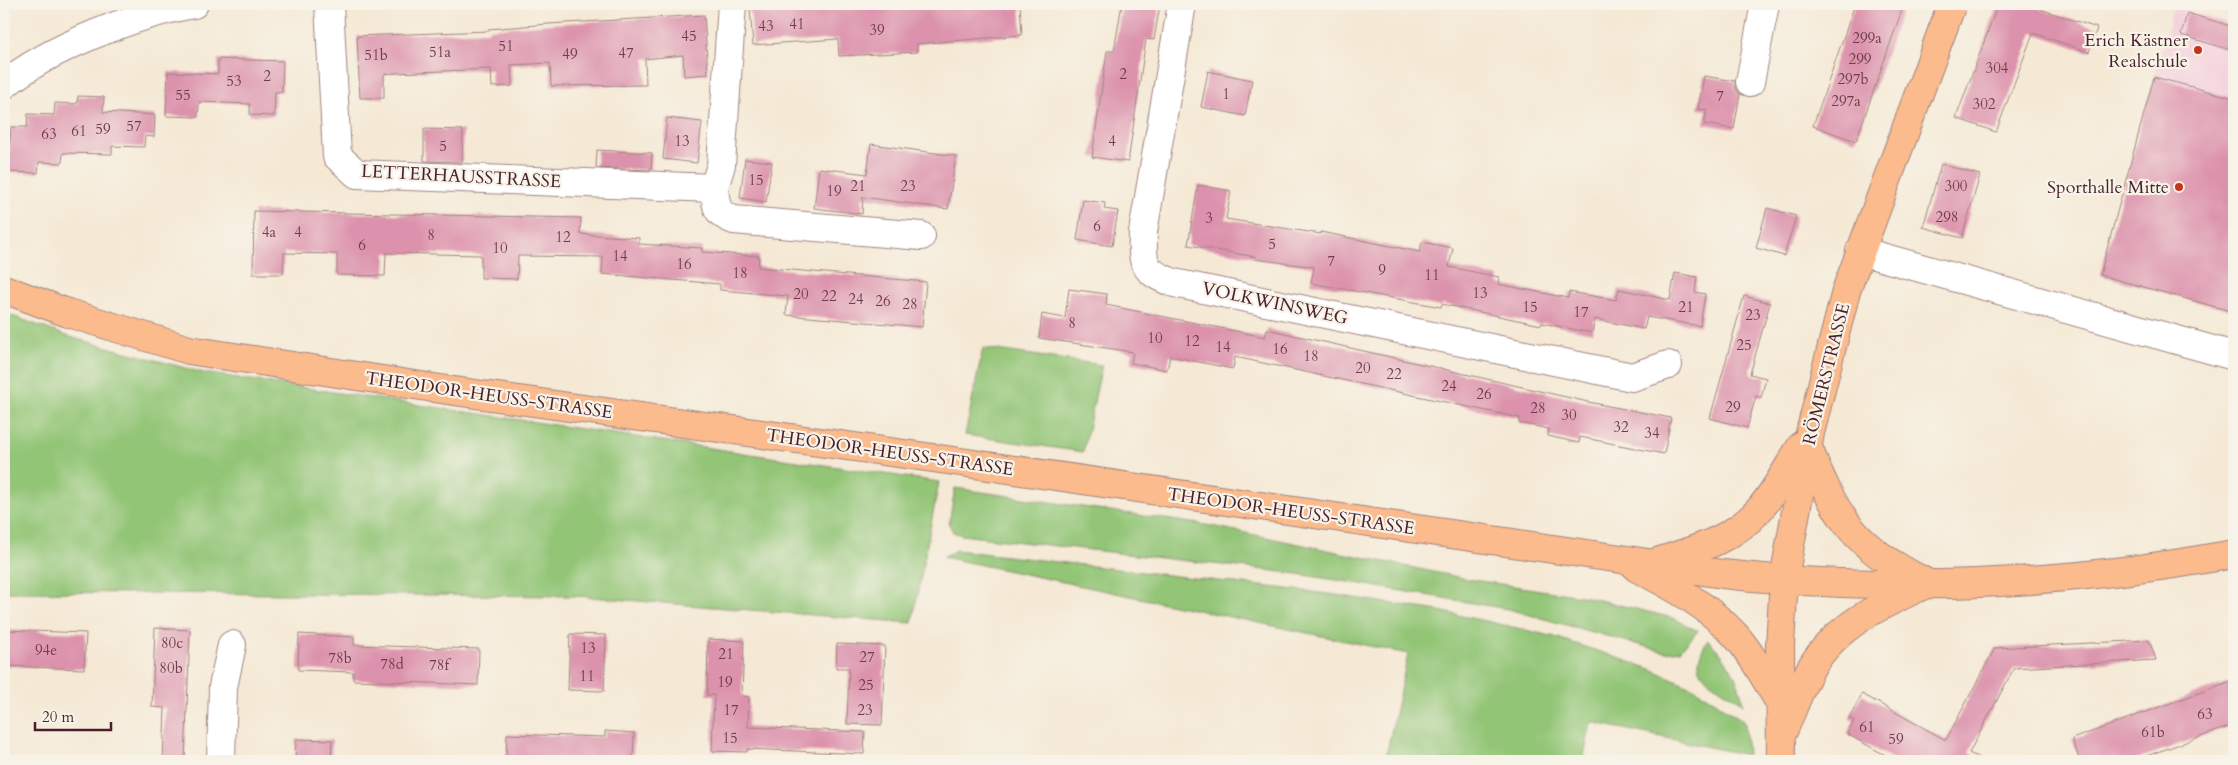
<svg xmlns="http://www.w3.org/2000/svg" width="2238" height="765" font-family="Cardo,serif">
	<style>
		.built { fill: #f4cfdc }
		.green { fill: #92c576; stroke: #6e7250 }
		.building { fill: #dc92ac }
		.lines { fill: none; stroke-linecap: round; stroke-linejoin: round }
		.minor-casing { stroke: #a08480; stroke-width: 30 }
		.major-casing { stroke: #a08480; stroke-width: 30 }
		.minor { stroke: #fff; stroke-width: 28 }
		.major { stroke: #fbbb8c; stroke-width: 28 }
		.poi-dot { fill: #c8321e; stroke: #f7f3e8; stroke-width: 2 }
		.labels { text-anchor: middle; stroke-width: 4.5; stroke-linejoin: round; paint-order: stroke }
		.number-label { font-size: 15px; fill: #6e3c4b }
		.poi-label { font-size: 18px; fill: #4a1f2b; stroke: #f7f3e8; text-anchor: end }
		.street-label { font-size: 18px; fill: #4a1f2b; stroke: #f7f3e8 }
	</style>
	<rect width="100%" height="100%" fill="#f7f3e8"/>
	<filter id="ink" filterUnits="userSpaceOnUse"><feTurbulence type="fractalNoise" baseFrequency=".02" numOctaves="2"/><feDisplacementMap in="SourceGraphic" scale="10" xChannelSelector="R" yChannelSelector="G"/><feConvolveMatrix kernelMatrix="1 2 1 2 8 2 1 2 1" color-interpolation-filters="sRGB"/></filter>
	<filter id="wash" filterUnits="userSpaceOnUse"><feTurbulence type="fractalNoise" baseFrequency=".0096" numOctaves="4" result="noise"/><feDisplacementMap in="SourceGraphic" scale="20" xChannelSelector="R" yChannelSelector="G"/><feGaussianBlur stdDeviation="1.12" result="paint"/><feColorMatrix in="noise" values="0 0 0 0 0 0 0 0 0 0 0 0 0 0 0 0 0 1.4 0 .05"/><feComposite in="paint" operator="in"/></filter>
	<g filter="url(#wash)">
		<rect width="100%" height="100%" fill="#f5e9d5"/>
		<!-- built -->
		<polygon class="built" points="2173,8 2234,24 2234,98 2154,77"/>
		<!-- green -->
		<g class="green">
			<polygon points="4,313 70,337 204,373 939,482 912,623 576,596 4,592"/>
			<polygon points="983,348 1102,365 1083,452 965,435"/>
			<polygon points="955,488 1212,526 1467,579 1587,597 1673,618 1698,631 1680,650 1665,652 1508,609 1355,583 1291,573 961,535 953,532 949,524"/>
			<polygon points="956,550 1329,594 1439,611 1517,628 1555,637 1651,669 1694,688 1741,719 1745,724 1747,755 1591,722 1583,761 1385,761 1408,654 943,557"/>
			<path d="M1708 640C1726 657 1740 679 1743 704 1718 682 1682 679 1708 640Z"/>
		</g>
		<g id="blocks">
			<!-- building -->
			<g class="building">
				<polygon points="912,4 1020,4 1022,35 917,44 917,52 839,56 838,39 753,45 750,9"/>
				<polygon points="1122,4 1160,4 1154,40 1146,39 1128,162 1092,157 1107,51 1114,51"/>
				<polygon points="1855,4 1904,4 1856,141 1813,126"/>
				<polygon points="1998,4 2042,4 2040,9 2097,28 2089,52 2033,33 1996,132 1956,118"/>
				<polygon points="2187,13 2234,27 2234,51 2181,35"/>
				<polygon points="704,15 708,74 684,76 683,55 645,59 646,85 551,86 550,63 511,65 512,86 492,87 491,69 395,73 384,74 384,98 360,98 357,36 489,31 489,29 549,24"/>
				<polygon points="218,59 283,61 282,92 275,92 274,116 250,115 250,104 199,102 198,117 166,116 168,72 218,74"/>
				<polygon points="1208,71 1252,80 1245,116 1201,107"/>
				<polygon points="1704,76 1735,81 1735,88 1740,94 1734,129 1704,124 1707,110 1698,109"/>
				<polygon points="2154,77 2234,98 2234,312 2100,275"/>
				<polygon points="78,96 104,97 103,112 155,115 154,137 145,136 144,147 112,146 112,154 63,153 62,163 39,162 38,173 8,172 11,127 27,127 28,114 54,115 55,103 77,104"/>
				<polygon points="667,118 702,122 697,163 663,159"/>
				<polygon points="424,129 463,130 462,162 424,161"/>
				<polygon points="871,144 956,156 948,209 863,197 862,214 814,208 819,168 867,174"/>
				<polygon points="597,150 652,153 651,170 596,168"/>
				<polygon points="745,159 772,162 766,202 740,198"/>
				<polygon points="1941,164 1980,175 1962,238 1923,227"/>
				<polygon points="1198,185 1231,191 1226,219 1321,234 1321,232 1420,252 1422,242 1453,248 1449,267 1499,277 1498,284 1568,298 1569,292 1616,300 1619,289 1670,300 1675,273 1697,277 1695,292 1705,294 1700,326 1647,317 1644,329 1595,319 1592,333 1542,323 1541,325 1442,304 1441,307 1311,283 1314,267 1255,259 1256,257 1188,245"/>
				<polygon points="1083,200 1105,203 1104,209 1118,211 1112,246 1077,240"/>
				<polygon points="1767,208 1796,216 1784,256 1756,248"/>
				<polygon points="254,211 581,218 580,234 639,238 639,244 702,248 702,252 759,256 758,267 926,282 922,327 786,315 788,296 720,290 720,284 602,274 603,257 518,256 517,279 481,278 481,255 386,253 385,276 337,275 337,254 284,253 283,274 253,274"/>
				<polygon points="1069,289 1107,294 1106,305 1265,337 1267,329 1588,402 1671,418 1664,454 1580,437 1579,443 1548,436 1549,429 1519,423 1520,418 1235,357 1233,369 1170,356 1167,370 1131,363 1133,352 1039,338 1042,314 1065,318"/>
				<polygon points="1744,296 1770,303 1750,374 1766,378 1761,398 1756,396 1747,428 1710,418"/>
				<polygon points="155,628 190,630 185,761 163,761 165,708 152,707"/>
				<polygon points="4,630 86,633 84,669 4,666"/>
				<polygon points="299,634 354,637 354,645 479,649 478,685 353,680 353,672 298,670"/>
				<polygon points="570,634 606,635 604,691 568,690"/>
				<polygon points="708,639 744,641 742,696 749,697 748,727 865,732 864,754 747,749 747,752 712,751 714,695 707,695"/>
				<polygon points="2149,640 2156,660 2014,668 1969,753 1985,761 1896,761 1847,734 1854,721 1849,718 1862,694 1946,740 1995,648"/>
				<polygon points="837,644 885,646 882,725 847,724 849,668 836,668"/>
				<polygon points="2234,680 2234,725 2132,761 2080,761 2072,739"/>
				<polygon points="605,731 634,733 633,761 506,761 507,734 605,737"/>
				<polygon points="296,739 332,740 331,761 295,761"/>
			</g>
		</g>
	</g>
	<g filter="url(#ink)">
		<use href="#blocks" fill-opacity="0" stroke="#a08480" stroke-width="1"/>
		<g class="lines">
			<defs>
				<g id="minor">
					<path d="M329 4 337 156 357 174 714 188C716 206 716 214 734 220L921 236"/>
					<path d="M1182 4 1143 232C1142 264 1142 271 1174 283L1632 377 1668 365"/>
					<polyline points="1750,82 1765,4"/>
					<path d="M4 85C49 48 136 14 194 4"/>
					<polyline points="714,188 721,165 732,4"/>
					<polyline points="1860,251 2234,356"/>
					<polyline points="221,761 223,687 232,645"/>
				</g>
				<g id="major">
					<path d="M4 289 68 313 189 350 447 390 940 459 1723 574C1893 593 2066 585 2234 554"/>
					<path d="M1807 445C1837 519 1852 545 1925 582"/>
					<path d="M1657 562C1694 550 1733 540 1759 510 1776 491 1788 466 1802 445"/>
					<path d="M1637 568C1672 586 1709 606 1736 636 1753 655 1765 679 1779 701"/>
					<path d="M1784 729C1793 708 1801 686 1812 666 1837 625 1881 605 1922 586"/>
					<polyline points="1781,761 1780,645 1784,579 1810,433 1846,291 1952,4"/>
				</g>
			</defs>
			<!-- minor casing -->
			<use href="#minor" class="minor-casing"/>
			<!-- major casing -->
			<use href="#major" class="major-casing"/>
			<!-- minor -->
			<use href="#minor" class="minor"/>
			<!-- major -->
			<use href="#major" class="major"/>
		</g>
	</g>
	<!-- markers -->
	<g class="poi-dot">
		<circle cx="2198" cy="50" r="5"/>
		<circle cx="2179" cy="187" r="5"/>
	</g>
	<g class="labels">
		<!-- number labels -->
		<g class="number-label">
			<text x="797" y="29">41</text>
			<text x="766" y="31">43</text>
			<text x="877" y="35">39</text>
			<text x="689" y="41">45</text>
			<text x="1867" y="43">299a</text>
			<text x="506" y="51">51</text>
			<text x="440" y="57">51a</text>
			<text x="626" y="58">47</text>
			<text x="570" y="59">49</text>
			<text x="376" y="60">51b</text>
			<text x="1860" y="64">299</text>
			<text x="1997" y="73">304</text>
			<text x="1123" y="79">2</text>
			<text x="267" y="81">2</text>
			<text x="1853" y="84">297b</text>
			<text x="234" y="86">53</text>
			<text x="1226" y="99">1</text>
			<text x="183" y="100">55</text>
			<text x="1720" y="101">7</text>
			<text x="1846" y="106">297a</text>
			<text x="1984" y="109">302</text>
			<text x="134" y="131">57</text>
			<text x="103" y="134">59</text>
			<text x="79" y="136">61</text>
			<text x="49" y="139">63</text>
			<text x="682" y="146">13</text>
			<text x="1112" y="146">4</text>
			<text x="443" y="151">5</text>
			<text x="756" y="185">15</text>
			<text x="858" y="191">21</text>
			<text x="908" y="191">23</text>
			<text x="1956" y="191">300</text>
			<text x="834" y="196">19</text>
			<text x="1947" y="222">298</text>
			<text x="1209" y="223">3</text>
			<text x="1097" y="231">6</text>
			<text x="269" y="237">4a</text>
			<text x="298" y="237">4</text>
			<text x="431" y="240">8</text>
			<text x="563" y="242">12</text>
			<text x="1272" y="249">5</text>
			<text x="362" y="250">6</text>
			<text x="500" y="253">10</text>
			<text x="620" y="261">14</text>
			<text x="1331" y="266">7</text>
			<text x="684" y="269">16</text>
			<text x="1382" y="275">9</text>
			<text x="740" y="278">18</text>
			<text x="1432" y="280">11</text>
			<text x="1480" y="298">13</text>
			<text x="801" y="299">20</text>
			<text x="829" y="301">22</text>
			<text x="856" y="304">24</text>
			<text x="883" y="306">26</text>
			<text x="910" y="309">28</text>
			<text x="1530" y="312">15</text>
			<text x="1686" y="312">21</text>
			<text x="1581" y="317">17</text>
			<text x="1753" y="320">23</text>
			<text x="1072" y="328">8</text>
			<text x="1155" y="343">10</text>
			<text x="1192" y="346">12</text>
			<text x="1744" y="350">25</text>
			<text x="1223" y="352">14</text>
			<text x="1280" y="354">16</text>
			<text x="1311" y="361">18</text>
			<text x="1363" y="373">20</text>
			<text x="1394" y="379">22</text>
			<text x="1449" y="391">24</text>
			<text x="1484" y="399">26</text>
			<text x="1733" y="412">29</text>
			<text x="1538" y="413">28</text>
			<text x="1569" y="420">30</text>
			<text x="1621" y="432">32</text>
			<text x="1652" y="438">34</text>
			<text x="172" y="648">80c</text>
			<text x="588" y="653">13</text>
			<text x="46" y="655">94e</text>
			<text x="726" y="659">21</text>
			<text x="867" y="662">27</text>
			<text x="340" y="663">78b</text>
			<text x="392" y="669">78d</text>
			<text x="439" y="670">78f</text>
			<text x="171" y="673">80b</text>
			<text x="587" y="681">11</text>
			<text x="725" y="687">19</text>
			<text x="866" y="690">25</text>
			<text x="731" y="715">17</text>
			<text x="865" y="715">23</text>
			<text x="2205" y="719">63</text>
			<text x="1867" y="732">61</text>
			<text x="2153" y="737">61b</text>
			<text x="730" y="743">15</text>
			<text x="1896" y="744">59</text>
		</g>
		<!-- poi labels -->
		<g class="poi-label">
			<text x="2188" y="46">Erich Kästner<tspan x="2188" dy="21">Realschule</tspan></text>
			<text x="2169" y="193">Sporthalle Mitte</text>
		</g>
		<!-- street labels -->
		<g class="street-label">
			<text transform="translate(461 176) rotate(3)" y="6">LETTERHAUSSTRASSE</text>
			<text transform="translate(1275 303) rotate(12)" y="6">VOLKWINSWEG</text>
			<text transform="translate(1826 374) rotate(-76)" y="6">RÖMERSTRASSE</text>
			<text transform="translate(489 395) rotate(8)" y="6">THEODOR-HEUSS-STRASSE</text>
			<text transform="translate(890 452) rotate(8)" y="6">THEODOR-HEUSS-STRASSE</text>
			<text transform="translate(1291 511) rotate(8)" y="6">THEODOR-HEUSS-STRASSE</text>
		</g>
	</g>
	<!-- margin -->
	<rect width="2238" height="765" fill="none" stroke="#f7f3e8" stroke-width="20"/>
	<!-- scale -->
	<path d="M35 722v8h76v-8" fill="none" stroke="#4a1f2b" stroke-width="2.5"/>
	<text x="42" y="722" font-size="15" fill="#4a1f2b" stroke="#f7f3e8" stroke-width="4" paint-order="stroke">20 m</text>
</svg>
